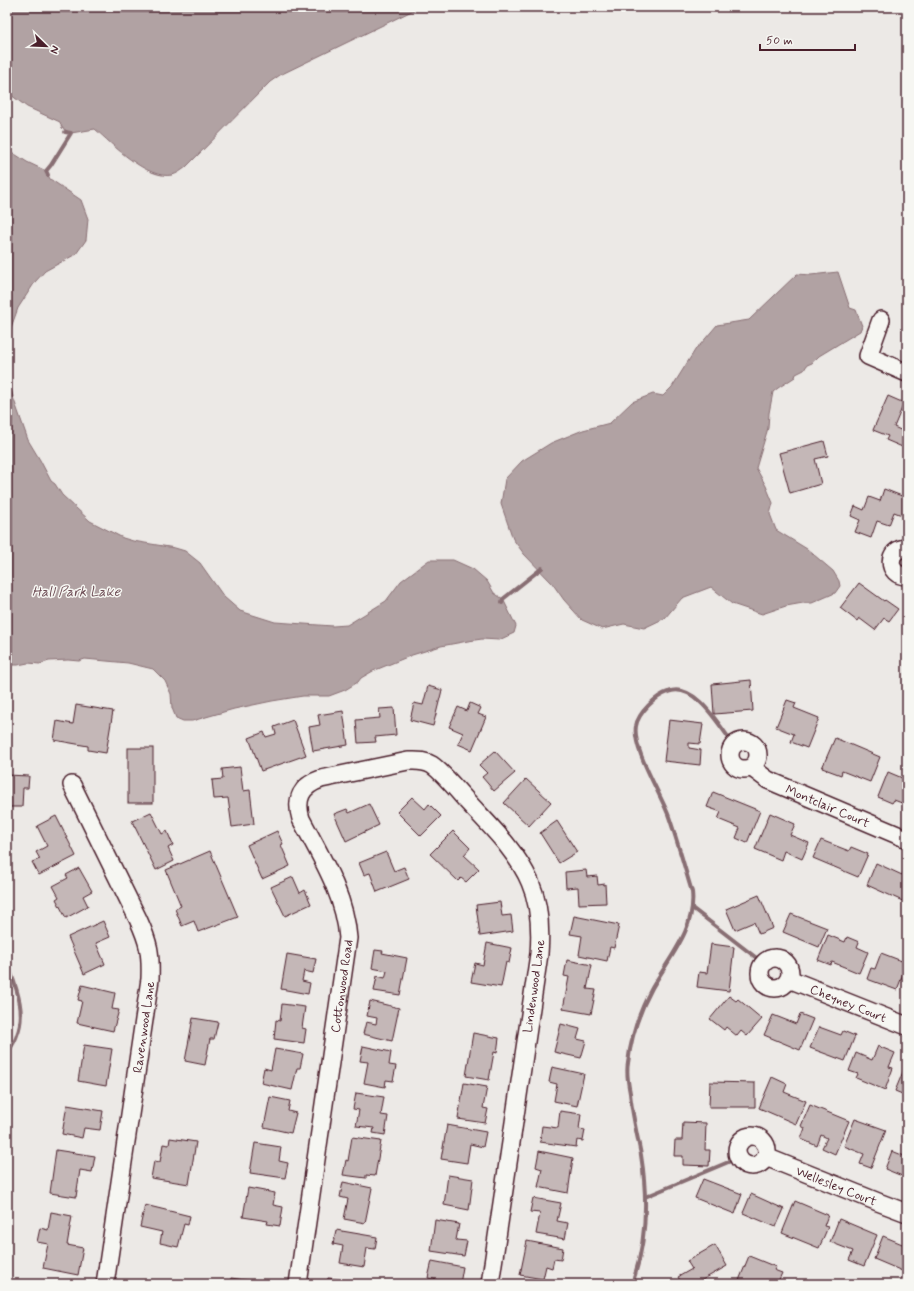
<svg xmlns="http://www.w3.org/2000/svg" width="914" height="1291" font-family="Mynerve,sans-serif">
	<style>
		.water { fill: #b1a2a3; stroke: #886e73 }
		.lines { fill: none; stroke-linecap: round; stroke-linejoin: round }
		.stream { stroke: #886e73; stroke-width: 4 }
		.building { fill: #c4b7b7; stroke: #4a1f2b }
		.minor-casing { stroke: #4a1f2b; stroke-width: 20 }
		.minor { stroke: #f6f6f2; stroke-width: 17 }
		.labels { text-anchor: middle; stroke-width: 3; stroke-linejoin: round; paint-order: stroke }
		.street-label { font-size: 13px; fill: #4a1f2b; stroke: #f6f6f2 }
		.water-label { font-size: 14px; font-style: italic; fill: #6e4d55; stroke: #f6f6f2 }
	</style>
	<rect width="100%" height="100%" fill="#ece9e6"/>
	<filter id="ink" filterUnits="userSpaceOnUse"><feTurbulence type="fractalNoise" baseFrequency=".025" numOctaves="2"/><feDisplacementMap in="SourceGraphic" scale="8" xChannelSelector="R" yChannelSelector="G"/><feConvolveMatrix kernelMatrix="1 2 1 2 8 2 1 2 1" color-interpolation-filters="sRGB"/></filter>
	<g filter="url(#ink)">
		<!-- water -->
		<g class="water">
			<path d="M8 7H420L280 75 270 82 186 167C182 170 177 174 172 175 147 180 112 144 95 129L71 133 62 128 60 122 27 107 7 92V10Z"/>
			<polygon points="7,149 27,162 46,171 50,179 81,200 88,219 86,240 76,254 45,271 35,282 18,308 9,333 8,357 10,365 8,374 13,397 28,440 40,460 51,481 55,484 62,495 90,521 123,538 133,541 175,548 185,551 200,563 224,597 240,611 275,622 333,626 347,625 386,601 401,581 429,560 453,560 473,569 487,581 494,593 503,599 516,626 514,633 499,640 482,639 468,641 441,646 412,655 373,671 361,678 358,682 345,690 329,696 303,696 272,701 234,709 192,721 183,721 176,718 172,708 171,694 165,681 153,669 128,663 85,659 79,661 68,660 49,661 40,664 28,663 18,665 7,665"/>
			<polygon points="838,272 850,308 856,310 862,326 860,331 819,356 812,363 807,365 804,370 796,374 795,377 778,388 773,392 769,413 768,428 756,468 766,486 773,503 770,514 776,530 807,549 833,571 839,581 840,586 835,593 812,603 803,603 786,606 762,614 732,604 711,587 682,598 665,618 644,628 624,624 602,629 582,620 564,600 552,583 524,554 513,539 501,504 505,479 522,461 551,443 583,430 610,423 632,402 653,394 663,396 672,387 697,347 700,345 717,325 749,320 797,274 811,275"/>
		</g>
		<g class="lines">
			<!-- stream -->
			<g class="stream">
				<polyline points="48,175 46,171 51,165 71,133 65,132"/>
				<polyline points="502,603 503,599 542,568"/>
				<polyline points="692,908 763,963"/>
				<path d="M7 962C15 985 27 1011 17 1035 15 1042 10 1048 7 1055"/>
				<polyline points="645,1197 738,1158"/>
				<path d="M632 1284C647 1242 648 1199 641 1155 637 1134 632 1114 630 1093 628 1083 626 1073 628 1063 631 1037 640 1010 652 988 669 958 696 929 692 892 684 866 677 839 668 814 659 791 632 748 636 726 638 713 656 696 668 692 695 681 720 727 734 745"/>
			</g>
		</g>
		<!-- building -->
		<g class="building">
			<polygon points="888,396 904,403 894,427 907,433 907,449 886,440 888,436 873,430"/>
			<polygon points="824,441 828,456 815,459 821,484 790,493 779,453"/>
			<polygon points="884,489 907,498 907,517 894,512 889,525 877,521 871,538 855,532 860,520 851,516 855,506 864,510 869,497 880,501"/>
			<polygon points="859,583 884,601 885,600 898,609 889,621 884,618 875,630 859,618 857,621 840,608"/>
			<polygon points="751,680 753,711 714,714 712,684"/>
			<polygon points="428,686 442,690 433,726 410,720 414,703 423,705"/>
			<polygon points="787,700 796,703 794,708 819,718 807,748 791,742 794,734 776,727"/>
			<polygon points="470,703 481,708 478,714 486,717 472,750 458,744 463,733 449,727 458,707 467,711"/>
			<polygon points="76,705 113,711 106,753 88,750 88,746 54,740 57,721 73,724"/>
			<polygon points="394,708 396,735 375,737 376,742 358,743 356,720 380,718 379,709"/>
			<polygon points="343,711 348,745 313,751 309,727 320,725 318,715"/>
			<polygon points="293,720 306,755 261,771 249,738 264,732 266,737 276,734 274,727"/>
			<polygon points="669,720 703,724 700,744 689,743 689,748 701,750 700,765 664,761"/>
			<polygon points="835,738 880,757 870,782 842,771 841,775 822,768"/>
			<rect x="128" y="748" width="25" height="55"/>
			<polygon points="495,751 515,773 494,791 482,777 487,773 479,765"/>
			<polygon points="240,767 243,791 250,790 254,824 232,827 228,798 214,799 212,780 223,779 222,769"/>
			<polygon points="888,772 907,780 907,805 894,800 892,803 878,797"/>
			<polygon points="7,775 29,776 28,788 23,788 22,807 7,807"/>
			<polygon points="526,779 551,802 529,826 504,803"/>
			<polygon points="713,792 760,811 747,843 736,838 740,828 718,819 721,812 707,807"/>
			<polygon points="412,797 425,809 429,804 441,816 421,836 397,812"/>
			<polygon points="369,804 379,825 346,841 334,814 347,809 349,813"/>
			<polygon points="151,812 162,834 167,831 173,845 168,848 174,861 156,870 132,821"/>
			<polygon points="770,813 795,824 790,835 809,843 802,859 784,851 781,860 755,849"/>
			<polygon points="56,816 76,856 39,875 32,862 40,859 36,852 47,846 37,826"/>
			<polygon points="557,821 577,852 559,863 540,833"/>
			<polygon points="277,831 283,844 281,845 290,866 262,879 247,845"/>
			<polygon points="453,831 470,848 464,855 479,869 466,882 461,878 458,881 430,854"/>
			<polygon points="821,840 849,851 851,847 868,854 858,877 813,858"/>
			<polygon points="210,851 238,917 198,932 194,921 182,926 175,909 181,906 166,870"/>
			<polygon points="386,852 394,871 404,867 409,879 377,892 370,873 364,875 359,863"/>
			<polygon points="876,863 902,875 905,869 907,870 907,903 867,885"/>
			<polygon points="79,868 92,891 83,896 88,906 66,918 56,899 59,897 53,886 68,878 66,875"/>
			<polygon points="586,870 587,877 597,876 598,885 605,884 606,903 579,904 578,887 566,888 565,872"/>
			<polygon points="293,877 300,893 305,890 311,904 285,916 271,887"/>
			<polygon points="759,895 773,928 759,934 754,922 735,930 726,909"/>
			<polygon points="500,902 502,916 511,915 513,931 480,936 476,905"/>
			<polygon points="791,914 827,928 819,947 783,932"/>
			<polygon points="574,916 619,925 614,948 610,947 607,961 579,955 582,936 570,934"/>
			<polygon points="103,921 110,937 96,943 105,964 84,974 68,937"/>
			<polygon points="828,935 845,942 847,937 859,942 857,947 868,952 859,973 832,962 831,965 818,960"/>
			<polygon points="487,943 512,948 509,963 506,962 501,987 471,982 475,963 483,965"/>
			<polygon points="711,944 734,947 729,991 697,987 699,972 707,973"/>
			<polygon points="375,950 383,951 382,953 407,958 400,995 374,991 377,976 385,978 387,971 372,968"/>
			<polygon points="881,953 907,963 897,990 867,979 871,968 875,969"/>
			<polygon points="287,954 316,959 313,973 304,971 302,981 310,983 308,994 281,989"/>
			<polygon points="567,960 592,965 587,989 596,990 591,1014 563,1009 569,977 564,976"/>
			<polygon points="82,985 115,993 112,1009 119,1010 113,1031 77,1023 82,1001 78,1000"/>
			<polygon points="729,996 736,1001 738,999 762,1019 747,1036 741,1031 737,1036 726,1027 724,1030 710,1019"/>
			<polygon points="370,1001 399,1008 392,1041 363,1034 366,1022 376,1024 377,1018 367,1016"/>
			<polygon points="282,1004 305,1007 302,1028 306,1029 304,1043 274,1039 276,1020 280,1021"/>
			<polygon points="800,1014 813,1019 800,1050 764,1035 773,1015 796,1024"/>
			<polygon points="193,1018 218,1022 214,1039 210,1039 205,1065 185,1061"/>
			<polygon points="561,1024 580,1029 577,1039 586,1041 581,1058 554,1052"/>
			<polygon points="819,1027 841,1035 843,1031 855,1036 845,1061 810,1048"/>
			<polygon points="473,1033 499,1038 497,1053 494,1052 489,1080 466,1076"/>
			<polygon points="84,1045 112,1049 106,1086 78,1081"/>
			<polygon points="363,1046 391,1052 389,1065 396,1066 393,1081 386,1080 385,1087 364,1083 368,1062 360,1061"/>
			<polygon points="878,1046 895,1053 889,1067 893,1068 885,1090 856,1078 858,1074 849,1071 856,1053 872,1060"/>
			<polygon points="275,1049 303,1054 300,1068 297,1068 292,1090 261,1083 264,1068 271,1070"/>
			<polygon points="552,1067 584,1074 577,1106 554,1101 557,1084 549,1082"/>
			<polygon points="905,1067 907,1068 907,1096 895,1091"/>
			<polygon points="772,1077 787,1084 784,1092 806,1101 796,1124 759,1108"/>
			<polygon points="710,1082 755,1083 755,1107 709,1107"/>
			<polygon points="464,1083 487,1087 483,1108 488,1109 485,1123 458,1119"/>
			<polygon points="356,1093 384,1097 381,1115 388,1116 385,1135 373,1133 374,1128 356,1126 359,1110 353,1109"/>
			<polygon points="270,1097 290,1101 288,1111 296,1113 291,1133 264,1127"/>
			<polygon points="67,1105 103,1111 100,1130 84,1128 82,1138 62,1134"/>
			<polygon points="810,1105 849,1121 835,1154 822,1148 827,1138 821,1135 817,1146 801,1139 805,1128 801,1126"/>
			<polygon points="560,1111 581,1114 579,1129 585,1130 583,1141 577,1140 576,1147 540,1142 542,1126 558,1128"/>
			<polygon points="855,1119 886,1130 871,1168 860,1164 864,1154 844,1146"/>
			<polygon points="683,1122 706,1123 705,1150 710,1150 709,1166 683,1165 683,1156 674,1156 675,1140 682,1140"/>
			<polygon points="447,1125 486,1132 483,1147 470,1144 467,1163 441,1159"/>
			<polygon points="352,1137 381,1141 375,1176 366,1175 366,1178 343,1175 346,1160 348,1161"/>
			<polygon points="170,1138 196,1142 189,1184 151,1178 154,1161 160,1162 163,1144 169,1145"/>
			<polygon points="255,1143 281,1147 279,1161 288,1163 285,1178 250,1173"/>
			<polygon points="56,1150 95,1156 92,1172 80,1170 76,1197 50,1193"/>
			<polygon points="539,1151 573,1158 568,1193 538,1187 542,1169 536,1167"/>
			<polygon points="892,1151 907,1157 907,1178 885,1169"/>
			<polygon points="448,1175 473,1179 469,1210 444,1205"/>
			<polygon points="703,1179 742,1194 735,1214 695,1198"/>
			<polygon points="343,1182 372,1188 365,1223 344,1219 348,1199 340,1197"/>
			<polygon points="248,1188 275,1193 273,1205 283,1207 280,1226 267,1224 268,1221 243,1217"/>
			<polygon points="751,1194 784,1209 776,1227 743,1213"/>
			<polygon points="533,1198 561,1203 557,1221 568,1223 565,1239 536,1234 540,1213 530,1212"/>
			<polygon points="795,1201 828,1215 824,1226 828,1227 819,1248 782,1233"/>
			<polygon points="145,1205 190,1216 188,1225 184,1224 178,1247 160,1243 162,1232 140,1227"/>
			<polygon points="51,1212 72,1216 67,1245 83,1248 78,1275 43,1268 48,1244 37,1242 40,1228 48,1230"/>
			<polygon points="839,1219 877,1235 864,1266 849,1260 853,1251 830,1242"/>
			<polygon points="435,1220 459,1224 456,1240 467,1241 464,1256 431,1251"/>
			<polygon points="336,1230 377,1237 375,1249 367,1248 364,1267 340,1263 343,1246 333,1244"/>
			<polygon points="883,1236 907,1246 905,1251 907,1252 907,1273 874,1259"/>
			<polygon points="527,1241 563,1248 561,1260 554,1259 552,1268 546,1266 543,1279 520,1275"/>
			<polygon points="715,1245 727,1266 695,1284 682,1284 678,1277 692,1269 687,1261"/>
			<polygon points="749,1256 776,1267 774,1270 782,1273 777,1284 738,1283"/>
			<polygon points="432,1261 463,1267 460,1284 436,1284 437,1280 428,1278"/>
			<polygon points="231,1278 258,1282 258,1284 230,1284"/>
			<polygon points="328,1278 356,1281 355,1284 327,1284"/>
		</g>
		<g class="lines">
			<defs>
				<g id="minor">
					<polyline points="881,320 868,356 907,373"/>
					<path d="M907 548C886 548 886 576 907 576"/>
					<circle cx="744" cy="755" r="14"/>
					<path id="s1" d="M752 768 768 780 907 839"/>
					<path d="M72 785 138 919C149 943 151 953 150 979L105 1284"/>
					<circle cx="775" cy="973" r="15"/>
					<path id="s2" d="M789 979 907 1026"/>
					<circle cx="752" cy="1151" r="15"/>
					<path id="s3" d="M766 1157 878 1202 907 1213"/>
					<path id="s4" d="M298 1284 348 938C345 895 321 857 301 819 295 799 301 786 321 779L408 761C417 761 424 760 432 765 441 771 458 791 466 800 489 825 516 850 530 882 540 905 541 929 539 954L490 1284"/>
				</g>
			</defs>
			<!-- minor casing -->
			<use href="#minor" class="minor-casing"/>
			<!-- minor -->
			<use href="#minor" class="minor"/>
		</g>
	</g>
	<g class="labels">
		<!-- street labels -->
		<g class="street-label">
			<text dy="5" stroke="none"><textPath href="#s1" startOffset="85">Montclair Court</textPath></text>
			<text dy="5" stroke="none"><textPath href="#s4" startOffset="301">Cottonwood Road</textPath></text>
			<text transform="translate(533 986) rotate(-82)" y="5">Lindenwood Lane</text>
			<text dy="5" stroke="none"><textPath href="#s2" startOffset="64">Cheyney Court</textPath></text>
			<text transform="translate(143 1027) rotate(-82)" y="5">Ravenwood Lane</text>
			<text dy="5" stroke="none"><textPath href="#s3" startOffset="76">Wellesley Court</textPath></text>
		</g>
		<!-- water labels -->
		<g class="water-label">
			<text x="76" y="596">Hall Park Lake</text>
		</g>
	</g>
	<!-- margin -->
	<rect width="914" height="1291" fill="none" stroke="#f6f6f2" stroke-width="24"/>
	<rect x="12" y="12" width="890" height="1267" fill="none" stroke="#4a1f2b" stroke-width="1.5" filter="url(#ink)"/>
	<!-- north arrow -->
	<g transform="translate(46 46) rotate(113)" stroke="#f6f6f2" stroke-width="3" paint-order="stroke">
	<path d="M0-3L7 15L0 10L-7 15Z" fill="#4a1f2b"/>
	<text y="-6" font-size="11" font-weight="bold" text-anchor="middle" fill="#4a1f2b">N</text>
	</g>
	<!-- scale -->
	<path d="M760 44v6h95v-6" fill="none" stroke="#4a1f2b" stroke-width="2"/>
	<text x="766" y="44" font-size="12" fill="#4a1f2b" stroke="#f6f6f2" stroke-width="3" paint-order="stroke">50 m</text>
</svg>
